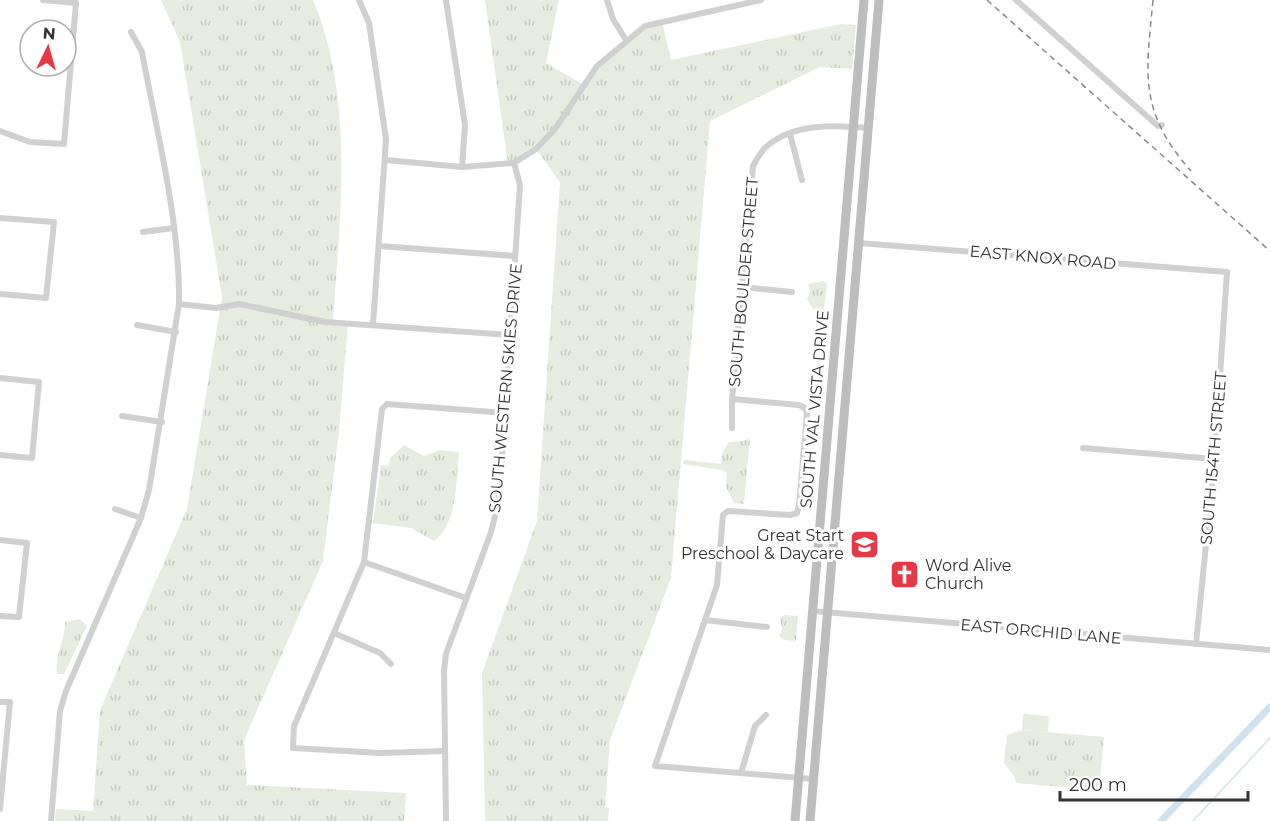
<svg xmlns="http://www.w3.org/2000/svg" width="1270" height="821" font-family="Montserrat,sans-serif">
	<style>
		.grass { fill: url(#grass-tufts) }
		.garden { fill: #e6ecdf }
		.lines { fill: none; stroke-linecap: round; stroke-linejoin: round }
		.stream { stroke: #cfe2ee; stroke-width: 1.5 }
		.canal { stroke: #cfe2ee; stroke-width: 7 }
		.minor { stroke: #d0d0d0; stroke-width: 6 }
		.secondary { stroke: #bdbdbd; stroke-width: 9 }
		.rail { stroke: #888; stroke-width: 1.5; stroke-dasharray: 6 4.5; stroke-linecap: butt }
		.labels { text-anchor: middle; stroke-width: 6; stroke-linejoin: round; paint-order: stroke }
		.street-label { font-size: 16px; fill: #333; stroke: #fff }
		.poi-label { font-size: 16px; fill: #333; stroke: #fff; text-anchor: end }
	</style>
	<defs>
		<pattern id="grass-tufts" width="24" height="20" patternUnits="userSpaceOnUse" patternTransform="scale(1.5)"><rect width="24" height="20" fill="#e6ecdf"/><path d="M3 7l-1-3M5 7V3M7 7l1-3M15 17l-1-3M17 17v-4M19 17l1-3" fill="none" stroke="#c6cbc0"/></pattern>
	</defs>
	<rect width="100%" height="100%" fill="#fff"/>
	<!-- grass -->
	<g class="grass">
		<path d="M161 0H313C355 99 340 216 333 321L348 322 339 431 323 561 244 740 247 785 406 793 404 821H55L56 809 93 811 100 710 187 509 222 297 180 42Z"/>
		<path d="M485 0H559L546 63 584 85C602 59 631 29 662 22L671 60 841 24 856 25 852 69 820 67 710 121 671 578 610 740 605 807 609 808 608 821H485L482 673 537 521 560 182 536 149 508 164Z"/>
		<polygon points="823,281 827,284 824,310 813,309 807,299 810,292 808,284"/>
		<polygon points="750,438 744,504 734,503 726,487 727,473 722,470 683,464 684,460 721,464 722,453 729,442 744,441"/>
		<path d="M404 445 424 456 439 450 459 452C456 480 458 523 434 541L411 528 373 523 381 465 389 466 390 458Z"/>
		<polygon points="784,615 798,616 796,641 784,640 779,636 782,629 780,618"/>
		<path d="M80 619 87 626 64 674H57C55 651 65 643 65 622Z"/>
		<polygon points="1022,730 1104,737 1099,790 1016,783 1014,776 1004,763 1007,735"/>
	</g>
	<!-- garden -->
	<polygon class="garden" points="1023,714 1049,716 1048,732 1022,730"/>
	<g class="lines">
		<!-- stream -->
		<polyline class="stream" points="1193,821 1270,738"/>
		<!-- canal -->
		<polyline class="canal" points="1161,821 1270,707"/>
		<!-- minor -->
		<g class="minor">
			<polyline points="359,0 369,23 386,139 373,325"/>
			<polyline points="446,0 465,125 462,167"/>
			<polyline points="607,0 613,19 626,40"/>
			<polyline points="1016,0 1158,126 1162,125"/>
			<polyline points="0,131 30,142 64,144 76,3 43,0"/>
			<polyline points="790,134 802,180"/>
			<polyline points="386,160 462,167 514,163 536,149 555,129 597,66 645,26 761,0"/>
			<polyline points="0,218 54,222 46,298 0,294"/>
			<polyline points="143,232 173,228"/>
			<polyline points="859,243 1227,272 1214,465 1196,644"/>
			<polyline points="379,246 515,256"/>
			<polyline points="743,287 792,292"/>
			<polyline points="179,304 216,308 239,304 325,322 510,335"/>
			<polyline points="137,325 176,332"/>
			<polyline points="0,378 39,382 32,458 0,455"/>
			<polyline points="732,399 799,405 805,408 807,414 799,505 797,513 790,515 728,511 723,515 717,585 655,766 814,779"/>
			<polyline points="122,416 162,422"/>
			<path d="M732 428V399L753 166C757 159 761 151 767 146 794 123 835 125 868 128"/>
			<polyline points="1083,448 1214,459"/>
			<polyline points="115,509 141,518"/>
			<polyline points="0,540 27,543 19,617 0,616"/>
			<polyline points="364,562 466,598"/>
			<polyline points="812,611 1270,650"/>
			<polyline points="705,620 767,627"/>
			<polyline points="334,633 380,653 391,664"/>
			<polyline points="0,702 10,702 0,809"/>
			<polyline points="445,751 380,753 293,748 294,726 364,562 382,409 387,404 505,413"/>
			<polyline points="741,773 755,726 766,715"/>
			<path d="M51 821 60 711 66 691 141 518 149 490 179 304C180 221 157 133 142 52L131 32"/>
			<polyline points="446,821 444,671 446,654 491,532 499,500 520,185 514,163"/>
		</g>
		<!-- secondary -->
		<g class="secondary">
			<polyline points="795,821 864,0"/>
			<polyline points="810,821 879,0"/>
		</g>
		<!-- rail -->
		<g class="rail">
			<polyline points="987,0 1270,251"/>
			<path d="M1153 0C1146 74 1138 111 1191 171"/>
		</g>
	</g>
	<!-- icons -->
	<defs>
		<symbol id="school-square" viewBox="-11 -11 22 22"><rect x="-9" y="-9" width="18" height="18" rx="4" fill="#e63946" stroke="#fff"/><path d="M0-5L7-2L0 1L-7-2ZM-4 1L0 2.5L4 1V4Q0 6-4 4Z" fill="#fff"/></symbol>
		<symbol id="church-square" viewBox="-11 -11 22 22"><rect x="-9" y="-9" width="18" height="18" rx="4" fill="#e63946" stroke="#fff"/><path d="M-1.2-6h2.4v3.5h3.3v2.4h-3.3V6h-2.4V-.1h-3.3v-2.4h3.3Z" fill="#fff"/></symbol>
	</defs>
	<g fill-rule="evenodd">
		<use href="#school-square" x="848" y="528" width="33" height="33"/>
		<use href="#church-square" x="888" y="558" width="33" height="33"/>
	</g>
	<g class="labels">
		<!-- street labels -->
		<g class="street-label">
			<text transform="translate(1043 257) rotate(5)" y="6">EAST KNOX ROAD</text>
			<text transform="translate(743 282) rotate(-85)" y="6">SOUTH BOULDER STREET</text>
			<text transform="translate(505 388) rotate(-85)" y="6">SOUTH WESTERN SKIES DRIVE</text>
			<text transform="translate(814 409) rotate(-85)" y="6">SOUTH VAL VISTA DRIVE</text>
			<text transform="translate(1213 458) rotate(-85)" y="6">SOUTH 154TH STREET</text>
			<text transform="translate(1041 631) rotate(5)" y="6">EAST ORCHID LANE</text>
		</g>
		<!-- poi labels -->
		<g class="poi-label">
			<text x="844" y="541">Great Start<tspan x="844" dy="18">Preschool &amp; Daycare</tspan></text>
			<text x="925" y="571" text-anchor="start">Word Alive<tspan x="925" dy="18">Church</tspan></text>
		</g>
	</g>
	<!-- north arrow -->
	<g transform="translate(48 48) rotate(5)"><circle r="28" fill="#ffffff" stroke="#adadad" stroke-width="1.5"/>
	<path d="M0-4.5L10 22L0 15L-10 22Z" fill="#e63946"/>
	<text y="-9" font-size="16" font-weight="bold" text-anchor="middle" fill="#333333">N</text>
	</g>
	<!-- scale -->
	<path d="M1060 791v9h188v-9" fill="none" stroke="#333333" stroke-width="3"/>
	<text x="1069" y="791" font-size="18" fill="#333333" stroke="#ffffff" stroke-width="4.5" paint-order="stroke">200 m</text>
</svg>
